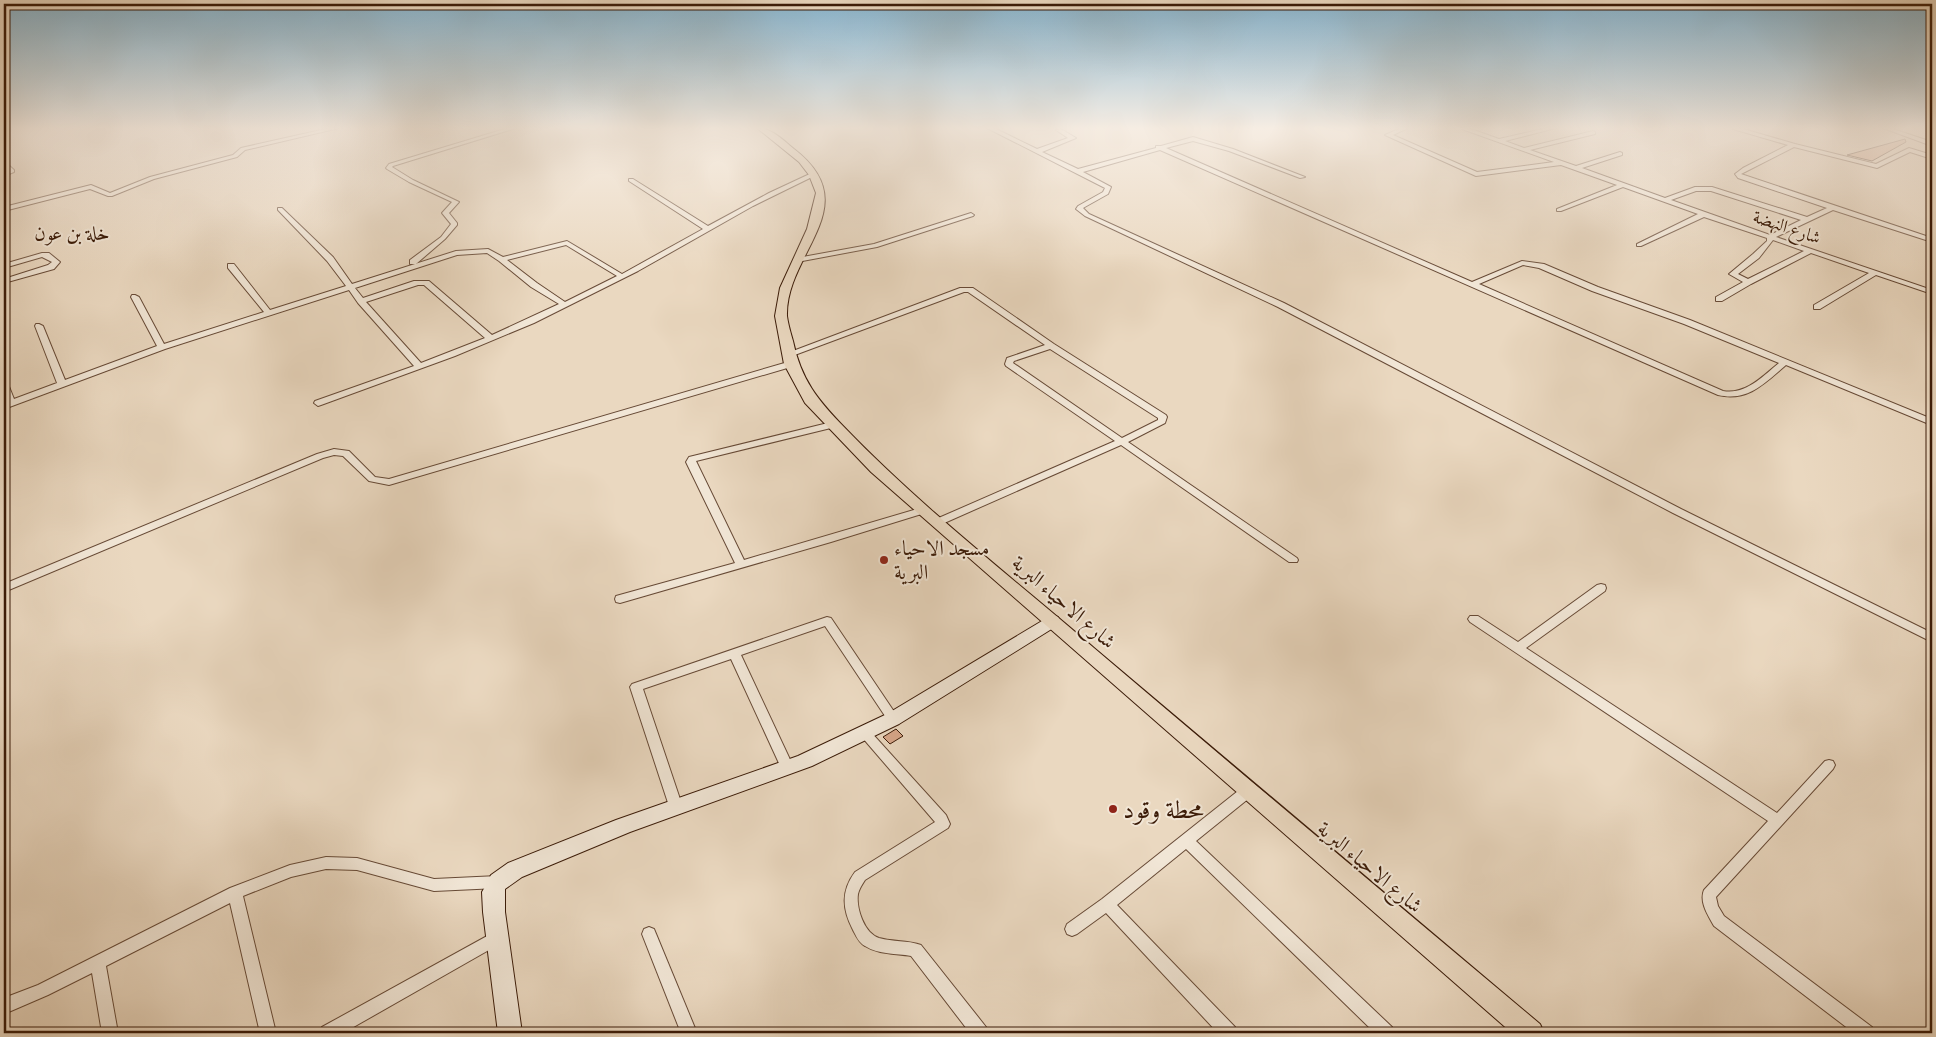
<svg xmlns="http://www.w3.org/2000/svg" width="1936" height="1037" font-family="'Sorts Mill Goudy',Amiri,serif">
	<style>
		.building { fill: #d8a78a; stroke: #3b1b08 }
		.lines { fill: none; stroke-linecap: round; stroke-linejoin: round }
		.street-casing { stroke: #674a36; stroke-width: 2 }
		.secondary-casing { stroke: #3b1b08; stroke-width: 2 }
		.primary-casing { stroke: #3b1b08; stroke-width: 2 }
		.street { fill: #f1e6d6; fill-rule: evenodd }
		.secondary { fill: #f1e6d6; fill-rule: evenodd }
		.primary { fill: #ead8c0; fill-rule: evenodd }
		.poi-dot { fill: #8f2418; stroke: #f1e6d6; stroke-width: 2 }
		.labels { text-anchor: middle; stroke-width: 4; stroke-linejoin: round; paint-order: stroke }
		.far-street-label { font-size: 18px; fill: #3b1b08; stroke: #f1e6d6 }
		.far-quarter-label { font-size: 20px; fill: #3b1b08; stroke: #f1e6d6 }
		.poi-label { font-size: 21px; fill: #3b1b08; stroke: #f1e6d6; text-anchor: start }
		.street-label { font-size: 21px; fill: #3b1b08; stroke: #f1e6d6 }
		.near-poi-label { font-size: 25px; fill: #3b1b08; stroke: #f1e6d6; text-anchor: start }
	</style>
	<rect width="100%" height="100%" fill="#ead8c0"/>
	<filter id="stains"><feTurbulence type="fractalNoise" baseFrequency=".004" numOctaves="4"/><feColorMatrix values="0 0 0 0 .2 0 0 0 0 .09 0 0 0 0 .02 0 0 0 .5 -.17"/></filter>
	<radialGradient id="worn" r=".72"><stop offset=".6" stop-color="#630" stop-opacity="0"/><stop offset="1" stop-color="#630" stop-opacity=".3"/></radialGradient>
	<!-- building -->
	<g class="building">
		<polygon points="1905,139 1906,142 1872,161 1847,155"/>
		<polygon points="896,729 903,736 890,744 883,737"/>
	</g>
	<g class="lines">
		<defs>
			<g id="street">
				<polygon points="330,128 339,128 245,150 237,157 154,179 112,196 108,196 90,189 4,211 4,207 91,185 110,193 150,177 233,155 241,148"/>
				<polygon points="508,128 516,128 393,166 392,167 413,180 459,202 449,213 457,223 457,225 445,239 416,264 410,264 410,260 441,237 451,224 442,213 452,202 409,182 387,169 386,168 389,164"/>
				<path d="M987 128H994L1037 149 1068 138 1056 130 1061 129 1076 138 1042 152 1078 169 1156 148V146H1161L1193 137 1233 149 1305 177 1300 178 1229 151 1193 141 1166 148 1472 282 1522 261 1544 264 1598 287 1690 320 1932 419V425L1929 424 1786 365C1765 383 1748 402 1718 395L1160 150 1083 172 1111 187 1108 194 1083 208 1089 214 1284 303 1681 509 1932 633V642L1673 513 1278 307 1085 216 1076 209 1078 206 1103 192 1105 188ZM1523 265 1539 268 1592 291 1684 324 1779 363C1763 376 1746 395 1723 391L1479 284Z"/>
				<path d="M1401 128H1408L1393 135 1477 172 1554 162 1462 129 1461 128H1468L1499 139 1547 128H1556L1505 141 1524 148 1593 131 1595 132V134L1530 150 1576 166 1620 152 1622 153V155L1582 168 1665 198 1695 187H1712L1807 217 1827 208 1738 178 1735 174 1743 168 1788 145 1733 129 1732 128H1740L1795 144 1876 164 1909 148 1932 155V159L1910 152 1877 168 1794 147 1741 174 1932 238V242L1833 210 1776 237 1932 290V294L1876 275 1820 309H1814V305L1869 273 1811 253 1751 284 1722 301H1716V297L1743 282 1729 274 1753 254 1767 241V238L1704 217 1641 246H1637V244L1698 214 1623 187 1561 211H1557V209L1617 185 1561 165 1476 176 1385 135ZM1696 191H1711L1801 220 1770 235 1671 200ZM1773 240 1804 251 1748 279 1738 274 1759 258Z"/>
				<polygon points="1883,128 1890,128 1932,142 1932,146"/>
				<polygon points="4,161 14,170 14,172 4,176 4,172 8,170 4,166"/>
				<path d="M814 172 816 173V175L753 206 638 271 534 323 455 356 321 405 318 406 314 403 315 401 414 366 358 303 349 290 165 349 4 409V403L6 402 4 396V382L8 384 14 399 57 383 35 326 36 324H39L43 326 65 380 157 346 131 297 132 295H135L139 297 164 344 264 312 228 268V264H234L270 310 346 286 327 261 278 210V208H282L333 257 352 284 456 251 488 249 503 257 567 241 622 274 703 229 629 181V179H633L708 226 769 193ZM566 245 617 276 565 302 537 283 507 260ZM487 253 499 261 531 287 559 304 492 335 429 281H414L363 298 355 288 457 255ZM418 285H424L485 338 421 363 366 302Z"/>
				<polygon points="971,213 974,215 973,216 877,247 797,262 793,260 797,258 874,244"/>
				<polygon points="42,253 49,253 60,262 54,269 4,283 4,279 48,265 52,262 42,257 4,268 4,264"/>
				<path d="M960 288H973L1054 344 1166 415 1167 417 1165 423 1128 442 1297 558 1298 560 1297 562H1289L1121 445 942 524H934L933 522 934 520 1115 441 1006 366 1005 364 1007 358 1045 345 968 292H964L792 356H789L785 354ZM1050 349 1158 418V420L1122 438 1013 363 1014 361Z"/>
				<polygon points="788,362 794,362 795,364 794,366 389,485 369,481 343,456 334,455 323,458 4,592 4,584 317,454 334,449 349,451 375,477 389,479"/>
				<polygon points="832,422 836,425 835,427 696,461 744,560 924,507 929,510 928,512 831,542 620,603 616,602 615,599 616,596 735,563 686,462 689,457"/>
				<path d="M1601 584 1605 585 1606 588 1605 591 1526 648 1777 813 1825 761 1829 760 1833 761 1835 765 1833 769 1716 897 1718 906 1724 916 1872 1027 1874 1033H1854L1714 926C1708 915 1699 902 1704 890L1768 821 1470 622 1468 619 1470 616H1478L1518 642 1597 585Z"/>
				<polygon points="827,617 831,618 897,716 899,719 897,722 893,724 889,722 825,626 741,655 794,768 793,772 788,773 783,772 731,659 643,689 683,808 681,812 676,814 671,812 630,687 632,684"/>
				<path d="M865 728 869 730 946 815 950 824 948 828 865 880C862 885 859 889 858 894 856 908 864 933 879 938 893 942 907 940 921 945L986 1027 988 1033H970L911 956C896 953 879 955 865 946 859 943 856 936 853 930 842 909 841 891 855 872L935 822 861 736 859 733 861 730Z"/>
				<polygon points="1248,786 1253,787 1255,791 1253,795 1196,841 1392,1027 1394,1033 1375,1033 1186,849 1117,905 1235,1027 1237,1033 1218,1033 1106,913 1077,934 1072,936 1067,934 1065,929 1067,924 1102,899 1243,787"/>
				<polygon points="326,857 357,858 434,879 498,876 503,878 505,882 503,886 498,888 434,891 357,870 326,869 291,877 243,896 276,1033 260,1033 230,903 106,966 118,1033 102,1033 92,973 48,995 4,1014 4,998 38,985 230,888 290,865"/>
				<polygon points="649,927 654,929 697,1033 681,1033 642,934 644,929"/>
				<polygon points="498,930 503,932 505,937 503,942 343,1033 320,1033 322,1027"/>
			</g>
			<polygon id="secondary" points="1052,615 1058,617 1060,621 1058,625 899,724 812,766 630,832 522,877 505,889 505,912 522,1033 498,1033 483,912 482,892 486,885 491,875 508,863 616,820 798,756 887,714"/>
			<path id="primary" d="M757 128C772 128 783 140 794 149 868 206 785 253 787 316 788 324 791 334 793 341 801 380 818 400 844 427 921 507 1010 576 1094 648 1242 774 1391 899 1540 1024L1544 1033H1512L871 472 805 403 784 364 775 316 780 288 807 229 816 193 809 175 799 162Z"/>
		</defs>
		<!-- street casing -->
		<use href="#street" class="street-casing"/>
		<!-- secondary casing -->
		<use href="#secondary" class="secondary-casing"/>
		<!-- primary casing -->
		<use href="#primary" class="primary-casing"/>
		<!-- street -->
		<use href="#street" class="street"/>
		<!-- secondary -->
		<use href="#secondary" class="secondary"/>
		<!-- primary -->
		<use href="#primary" class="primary"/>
	</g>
	<!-- sky -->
	<linearGradient id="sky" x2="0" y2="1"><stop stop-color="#88b6d1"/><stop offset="0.47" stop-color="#f6ede3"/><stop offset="1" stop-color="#f6ede3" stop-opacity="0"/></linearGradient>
	<rect width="1936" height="273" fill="url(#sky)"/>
	<!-- markers -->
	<g class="poi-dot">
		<circle cx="884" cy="560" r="5"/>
		<circle cx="1113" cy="809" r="5"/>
	</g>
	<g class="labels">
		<!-- far-street labels -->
		<g class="far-street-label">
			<text transform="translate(1787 227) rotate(19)" y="6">شارع النهضة</text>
		</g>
		<!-- far-quarter labels -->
		<g class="far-quarter-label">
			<text x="72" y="240">خلة بن عون</text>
		</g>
		<!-- poi labels -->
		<g class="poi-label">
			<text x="894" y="555">مسجد الاحياء<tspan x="894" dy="24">البرية</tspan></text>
		</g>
		<!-- street labels -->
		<g class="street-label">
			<text transform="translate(1064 602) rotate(41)" y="7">شارع الاحياء البرية</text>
			<text transform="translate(1370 867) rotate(40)" y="7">شارع الاحياء البرية</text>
		</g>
		<!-- near-poi labels -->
		<g class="near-poi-label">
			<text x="1123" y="818">محطة وقود</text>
		</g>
	</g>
	<!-- margin -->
	<rect width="1936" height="1037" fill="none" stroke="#ead8c0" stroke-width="20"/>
	<rect x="5" y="5" width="1926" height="1027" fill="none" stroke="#3b1b08" stroke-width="2.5"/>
	<rect x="10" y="10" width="1916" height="1017" fill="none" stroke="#3b1b08"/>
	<rect width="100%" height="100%" filter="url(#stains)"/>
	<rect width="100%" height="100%" fill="url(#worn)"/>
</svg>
